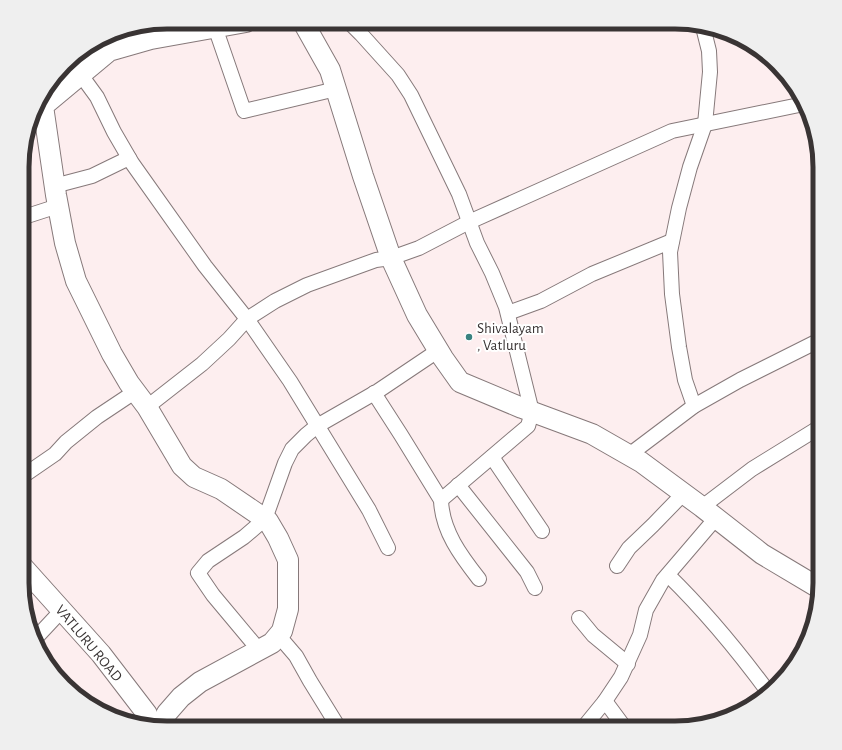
<svg xmlns="http://www.w3.org/2000/svg" width="842" height="750" font-family="'Alegreya Sans',sans-serif">
	<style>
		.lines { fill: none; stroke-linecap: round; stroke-linejoin: round }
		.street-casing { stroke: #86797a; stroke-width: 16 }
		.secondary-casing { stroke: #86797a; stroke-width: 22 }
		.street { stroke: #fff; stroke-width: 14 }
		.secondary { stroke: #fff; stroke-width: 20 }
		.poi-dot { fill: #398280; stroke: #fff; stroke-width: 1.5 }
		.labels { text-anchor: middle; stroke-width: 4; stroke-linejoin: round; paint-order: stroke }
		.poi-label { font-size: 15px; fill: #393434; stroke: #fff; text-anchor: start }
		.street-label { font-size: 15px; fill: #393434; stroke: #fff }
		.rim { fill: none; stroke: #393434; stroke-width: 5 }
	</style>
	<rect width="100%" height="100%" fill="#fdeeef"/>
	<g class="lines">
		<defs>
			<g id="street">
				<polyline points="349,22 361,34 398,75 411,95 459,194 477,243 492,273 506,307 532,412 528,426 441,500"/>
				<polyline points="215,27 244,111 336,89"/>
				<polyline points="84,51 109,51"/>
				<polyline points="81,75 97,97 114,132 132,163 205,266 247,319 290,381 369,510 388,548"/>
				<polyline points="54,186 92,176 129,158"/>
				<polyline points="24,217 58,206"/>
				<polyline points="508,313 541,301 592,274 672,241"/>
				<path d="M374 393 401 435 441 500C442 531 461 556 479 579"/>
				<polyline points="694,406 685,380 679,347 672,294 670,252 679,208 690,167 705,124 710,72 709,51 703,27"/>
				<polyline points="147,407 202,364 229,339 247,319 275,301 307,285 376,260 391,258 419,248 469,222 672,131 804,104"/>
				<polyline points="629,455 694,406 740,380 820,340"/>
				<polyline points="492,457 542,531"/>
				<polyline points="23,476 55,454 66,442 97,417 136,391"/>
				<polyline points="458,485 527,572 535,588"/>
				<polyline points="702,507 752,469 820,427"/>
				<polyline points="617,566 629,548 653,525 684,493"/>
				<path d="M668 575C705 611 738 651 769 693"/>
				<polyline points="579,618 593,635 628,664"/>
				<polyline points="278,635 296,656 310,681 339,728"/>
				<polyline points="34,640 62,610"/>
				<polyline points="259,650 213,595 198,573 208,561 244,537 265,519 285,463 292,449 306,435 317,426 378,391 439,350"/>
				<polyline points="605,701 625,728"/>
				<polyline points="583,728 605,701 621,677 640,635 646,610 663,580 716,518"/>
			</g>
			<g id="secondary">
				<polyline points="303,22 330,70 363,176 391,258 417,315 443,358 460,382 522,408 592,434 641,462 702,507 762,554 819,588"/>
				<polyline points="22,566 101,654 147,714 148,724"/>
				<polyline points="160,726 167,713 181,697 200,682 272,643 282,631 288,609 288,560 278,538 268,521 221,489 194,477 182,466 147,407 129,383 112,354 76,281 65,243 56,195 43,106 109,51 151,39 246,22"/>
			</g>
		</defs>
		<!-- street casing -->
		<use href="#street" class="street-casing"/>
		<!-- secondary casing -->
		<use href="#secondary" class="secondary-casing"/>
		<!-- street -->
		<use href="#street" class="street"/>
		<!-- secondary -->
		<use href="#secondary" class="secondary"/>
	</g>
	<!-- markers -->
	<circle class="poi-dot" cx="469" cy="337" r="4"/>
	<g class="labels">
		<!-- poi labels -->
		<g class="poi-label">
			<text x="477" y="333">Shivalayam<tspan x="477" dy="17">, Vatluru</tspan></text>
		</g>
		<!-- street labels -->
		<g class="street-label">
			<text transform="translate(89 643) rotate(50)" y="5">VATLURU ROAD</text>
		</g>
	</g>
	<!-- crop -->
	<path d="M0 0H842V750H0ZM167 29H675A138 138 0 0 1 813 167V583A138 138 0 0 1 675 721H167A138 138 0 0 1 29 583V167A138 138 0 0 1 167 29Z" fill="#efefef" fill-rule="evenodd"/>
	<path class="rim" d="M167 29H675A138 138 0 0 1 813 167V583A138 138 0 0 1 675 721H167A138 138 0 0 1 29 583V167A138 138 0 0 1 167 29Z"/>
</svg>
